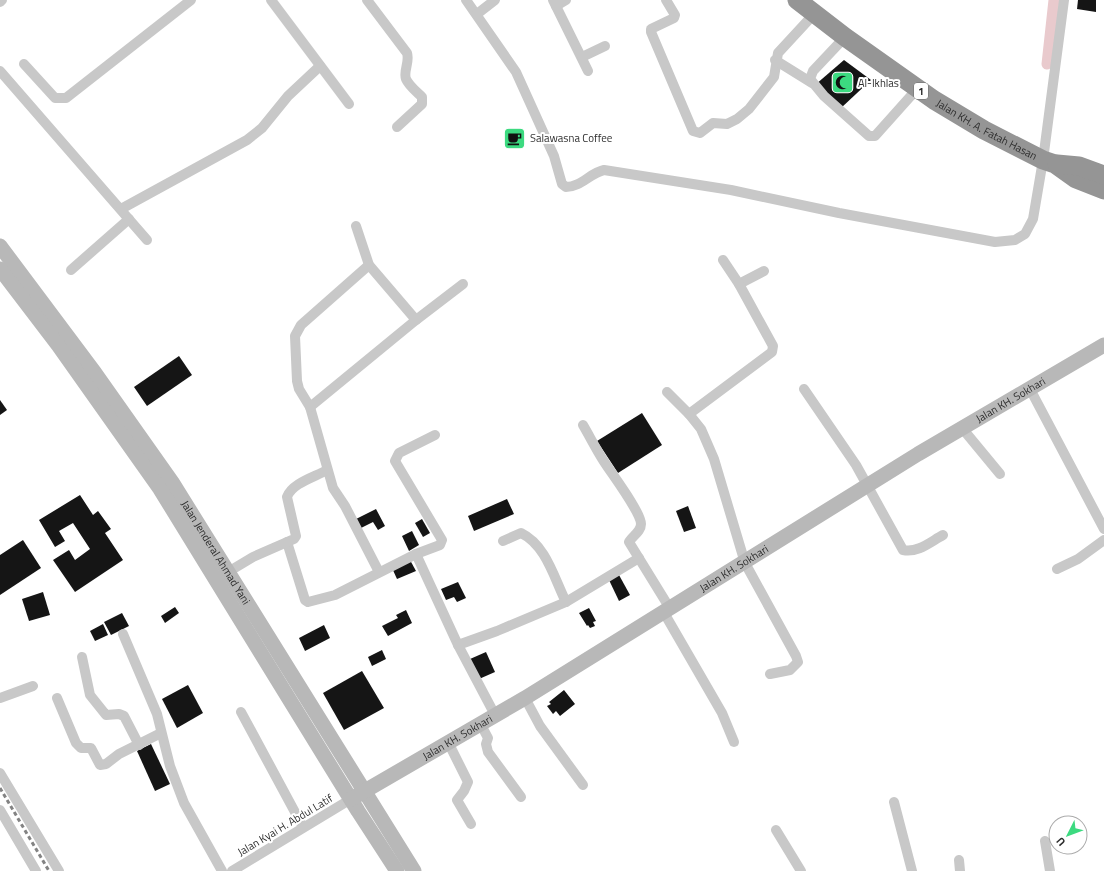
<svg xmlns="http://www.w3.org/2000/svg" width="1104" height="871" font-family="'Titillium Web',sans-serif">
	<style>
		.lines { fill: none; stroke-linecap: round; stroke-linejoin: round }
		.canal { stroke: #e9cacd; stroke-width: 11 }
		.building { fill: #151515 }
		.street { stroke: #c8c8c8; stroke-width: 10 }
		.secondary { stroke: #b8b8b8; stroke-width: 15 }
		.highway { stroke: #959595; stroke-width: 19 }
		.rail { stroke: #838383; stroke-width: 3; stroke-dasharray: 4 3; stroke-linecap: butt }
		.labels { text-anchor: middle; stroke-width: 4; stroke-linejoin: round; paint-order: stroke }
		.shield { fill: #fff; stroke: #6d6d6d; stroke-width: 1 }
		.shield-label { font-size: 10px; font-weight: bold; fill: #2e2e2e }
		.poi-label { font-size: 11px; fill: #2e2e2e; stroke: #fff; text-anchor: start }
		.street-label { font-size: 11px; fill: #2e2e2e; stroke: #fff }
	</style>
	<rect width="100%" height="100%" fill="#fff"/>
	<g class="lines">
		<!-- canal -->
		<polyline class="canal" points="1047,64 1054,0"/>
	</g>
	<!-- building -->
	<g class="building">
		<polygon points="1078,0 1096,0 1096,12 1077,9"/>
		<polygon points="844,60 871,80 841,108 815,85"/>
		<polygon points="179,356 192,375 147,406 134,387"/>
		<polygon points="0,400 7,410 0,415"/>
		<polygon points="642,413 662,445 618,473 597,441"/>
		<polygon points="80,495 93,515 98,511 111,529 105,533 123,560 75,592 53,560 69,550 75,560 90,549 73,523 59,531 65,541 55,547 39,520"/>
		<polygon points="507,499 514,514 474,531 468,516"/>
		<polygon points="688,506 696,528 684,532 676,511"/>
		<polygon points="376,509 385,526 378,530 373,522 359,529 354,520"/>
		<polygon points="422,519 430,533 423,537 415,523"/>
		<polygon points="412,531 419,545 409,551 402,536"/>
		<polygon points="23,540 41,568 0,595 0,555"/>
		<polygon points="410,560 416,571 397,579 392,568"/>
		<polygon points="619,575 630,595 619,601 609,580"/>
		<polygon points="458,582 466,598 457,602 454,597 446,600 441,589"/>
		<polygon points="43,592 50,615 29,621 22,599"/>
		<polygon points="175,607 179,613 165,623 161,616"/>
		<polygon points="589,608 596,621 593,622 595,626 590,628 588,625 587,626 579,613"/>
		<polygon points="406,610 412,623 388,636 382,626 398,618 396,615"/>
		<polygon points="122,613 129,626 111,635 104,622"/>
		<polygon points="103,624 108,635 95,641 90,631"/>
		<polygon points="324,625 330,638 305,651 299,638"/>
		<polygon points="382,650 386,659 372,666 368,657"/>
		<polygon points="486,652 495,672 479,679 470,659"/>
		<polygon points="362,671 384,708 344,730 323,693"/>
		<polygon points="188,685 203,713 177,728 162,699"/>
		<polygon points="564,690 575,704 560,716 556,711 553,714 547,706 551,704 549,702"/>
		<polygon points="151,744 170,784 155,791 137,751"/>
	</g>
	<g class="lines">
		<!-- street -->
		<g class="street">
			<polyline points="271,0 349,104"/>
			<path d="M367 0 407 53C410 62 403 71 406 79 409 86 417 92 422 97V104L397 127"/>
			<path d="M466 0 516 72 554 156 562 184 566 187C581 187 590 173 604 170L731 190 839 213 995 242 1015 240 1025 234 1033 219 1043 160 1064 0"/>
			<polyline points="553,0 588,71"/>
			<polyline points="666,0 675,15 674,18 651,29 651,32 693,131 700,133 713,123 727,124 737,119 749,109 774,77 778,53 814,14"/>
			<polyline points="0,2 2,0"/>
			<polyline points="556,6 566,0"/>
			<polyline points="477,14 495,0"/>
			<polyline points="845,37 813,71 810,79 824,96 869,136 875,136 917,89"/>
			<polyline points="582,57 605,46"/>
			<polyline points="775,60 812,83"/>
			<polyline points="24,64 55,98 66,98 191,0"/>
			<polyline points="0,71 147,240"/>
			<polyline points="121,209 247,140 262,128 288,96 320,66"/>
			<polyline points="356,226 369,265 416,320"/>
			<polyline points="369,265 301,325 295,336 297,381 299,389 310,407 333,488 345,506 379,572"/>
			<polyline points="71,270 129,219"/>
			<polyline points="739,284 764,271"/>
			<path d="M804 389 856 465 903 550C918 553 930 542 943 535"/>
			<polyline points="1030,389 1104,529"/>
			<polyline points="667,392 689,414 701,429 714,459 745,563 796,656 798,662 790,670 770,674"/>
			<polyline points="310,407 416,320 463,284"/>
			<polyline points="689,414 772,352 773,346 739,284 723,260"/>
			<path d="M583 425C590 437 596 449 603 460 611 473 641 512 641 524 641 532 632 536 629 542L669 607"/>
			<polyline points="962,428 1000,474"/>
			<path d="M503 541 521 533C546 545 554 578 566 602"/>
			<polyline points="287,542 305,600 308,602 335,595 416,554 440,545 442,540 395,461 399,453 435,435"/>
			<polyline points="416,554 458,645 495,715"/>
			<polyline points="1057,569 1078,559 1104,540"/>
			<path d="M228 572 253 557 294 539 296 536 287 497C292 483 315 477 327 470"/>
			<polyline points="663,611 722,713 734,742"/>
			<polyline points="123,634 157,714 170,766 184,803 222,871"/>
			<polyline points="458,645 497,631 566,602 639,558"/>
			<polyline points="82,657 90,695 106,715 119,714 124,716 139,745"/>
			<polyline points="0,698 33,686"/>
			<polyline points="57,698 76,743 81,748 91,748 100,765 106,764 119,754 161,733"/>
			<polyline points="525,698 540,726 583,785"/>
			<polyline points="241,712 303,827"/>
			<polyline points="480,723 488,738 486,744 488,752 521,797"/>
			<polyline points="448,742 468,782 464,791 457,800 471,824"/>
			<polyline points="0,773 59,871"/>
			<polyline points="894,802 912,871"/>
			<polyline points="0,810 36,871"/>
			<polyline points="776,830 801,871"/>
			<polyline points="1045,841 1050,871"/>
			<polyline points="959,860 960,871"/>
			<polyline points="232,871 351,799"/>
		</g>
		<!-- secondary -->
		<g class="secondary">
			<path id="s1" d="M0 246 95 373 172 482 414 871"/>
			<polyline points="0,269 58,345 160,489 358,811 397,871"/>
			<path id="s2" d="M351 799 525 698 918 454 1104 345"/>
		</g>
		<!-- highway -->
		<g class="highway">
			<path id="s3" d="M797 0 845 37 934 100 984 130 1043 160 1055 164 1076 179 1104 190"/>
			<polyline points="1057,164 1079,166 1104,175"/>
		</g>
		<!-- rail -->
		<polyline class="rail" points="0,788 49,871"/>
	</g>
	<!-- icons -->
	<defs>
		<symbol id="mosque-square" viewBox="-11 -11 22 22"><rect x="-9" y="-9" width="18" height="18" rx="4" fill="#3cda80" stroke="#fff"/><path d="M3.5-4.9A6 6 0 1 0 3.5 4.9A5 5 0 1 1 3.5-4.9Z" fill="#111"/></symbol>
		<symbol id="cafe-square" viewBox="-11 -11 22 22"><rect x="-9" y="-9" width="18" height="18" rx="4" fill="#3cda80" stroke="#fff"/><path d="M-5.5-4.5H6V0H3Q3 3.5 0 3.5H-2.5Q-5.5 3.5-5.5 0ZM3-3.2v2h1.7v-2ZM-6 4.5H4V6H-6Z" fill="#111"/></symbol>
	</defs>
	<g fill-rule="evenodd">
		<use href="#mosque-square" x="830" y="70" width="25" height="25"/>
		<use href="#cafe-square" x="502" y="126" width="25" height="25"/>
	</g>
	<g class="labels">
		<!-- shield labels -->
		<rect class="shield" x="914" y="83" width="14" height="16" rx="3"/>
		<g class="shield-label">
			<text x="921" y="95">1</text>
		</g>
		<!-- poi labels -->
		<g class="poi-label">
			<text x="858" y="87">Al-Ikhlas</text>
			<text x="530" y="142">Salawasna Coffee</text>
		</g>
		<!-- street labels -->
		<g class="street-label">
			<text dy="4" stroke="none"><textPath href="#s3" startOffset="230">Jalan KH. A. Fatah Hasan</textPath></text>
			<text dy="4" stroke="none"><textPath href="#s2" startOffset="771">Jalan KH. Sokhari</textPath></text>
			<text dy="4" stroke="none"><textPath href="#s1" startOffset="375">Jalan Jenderal Ahmad Yani</textPath></text>
			<text dy="4" stroke="none"><textPath href="#s2" startOffset="447">Jalan KH. Sokhari</textPath></text>
			<text dy="4" stroke="none"><textPath href="#s2" startOffset="123">Jalan KH. Sokhari</textPath></text>
			<text transform="translate(285 825) rotate(-31)" y="4">Jalan Kyai H. Abdul Latif</text>
		</g>
	</g>
	<!-- north arrow -->
	<g transform="translate(1068 835) rotate(228)"><circle r="19" fill="#ffffff" stroke="#ababab"/>
	<path d="M0-3L7 15L0 10L-7 15Z" fill="#3cda80"/>
	<text y="-6" font-size="11" font-weight="bold" text-anchor="middle" fill="#2e2e2e">U</text>
	</g>
</svg>
